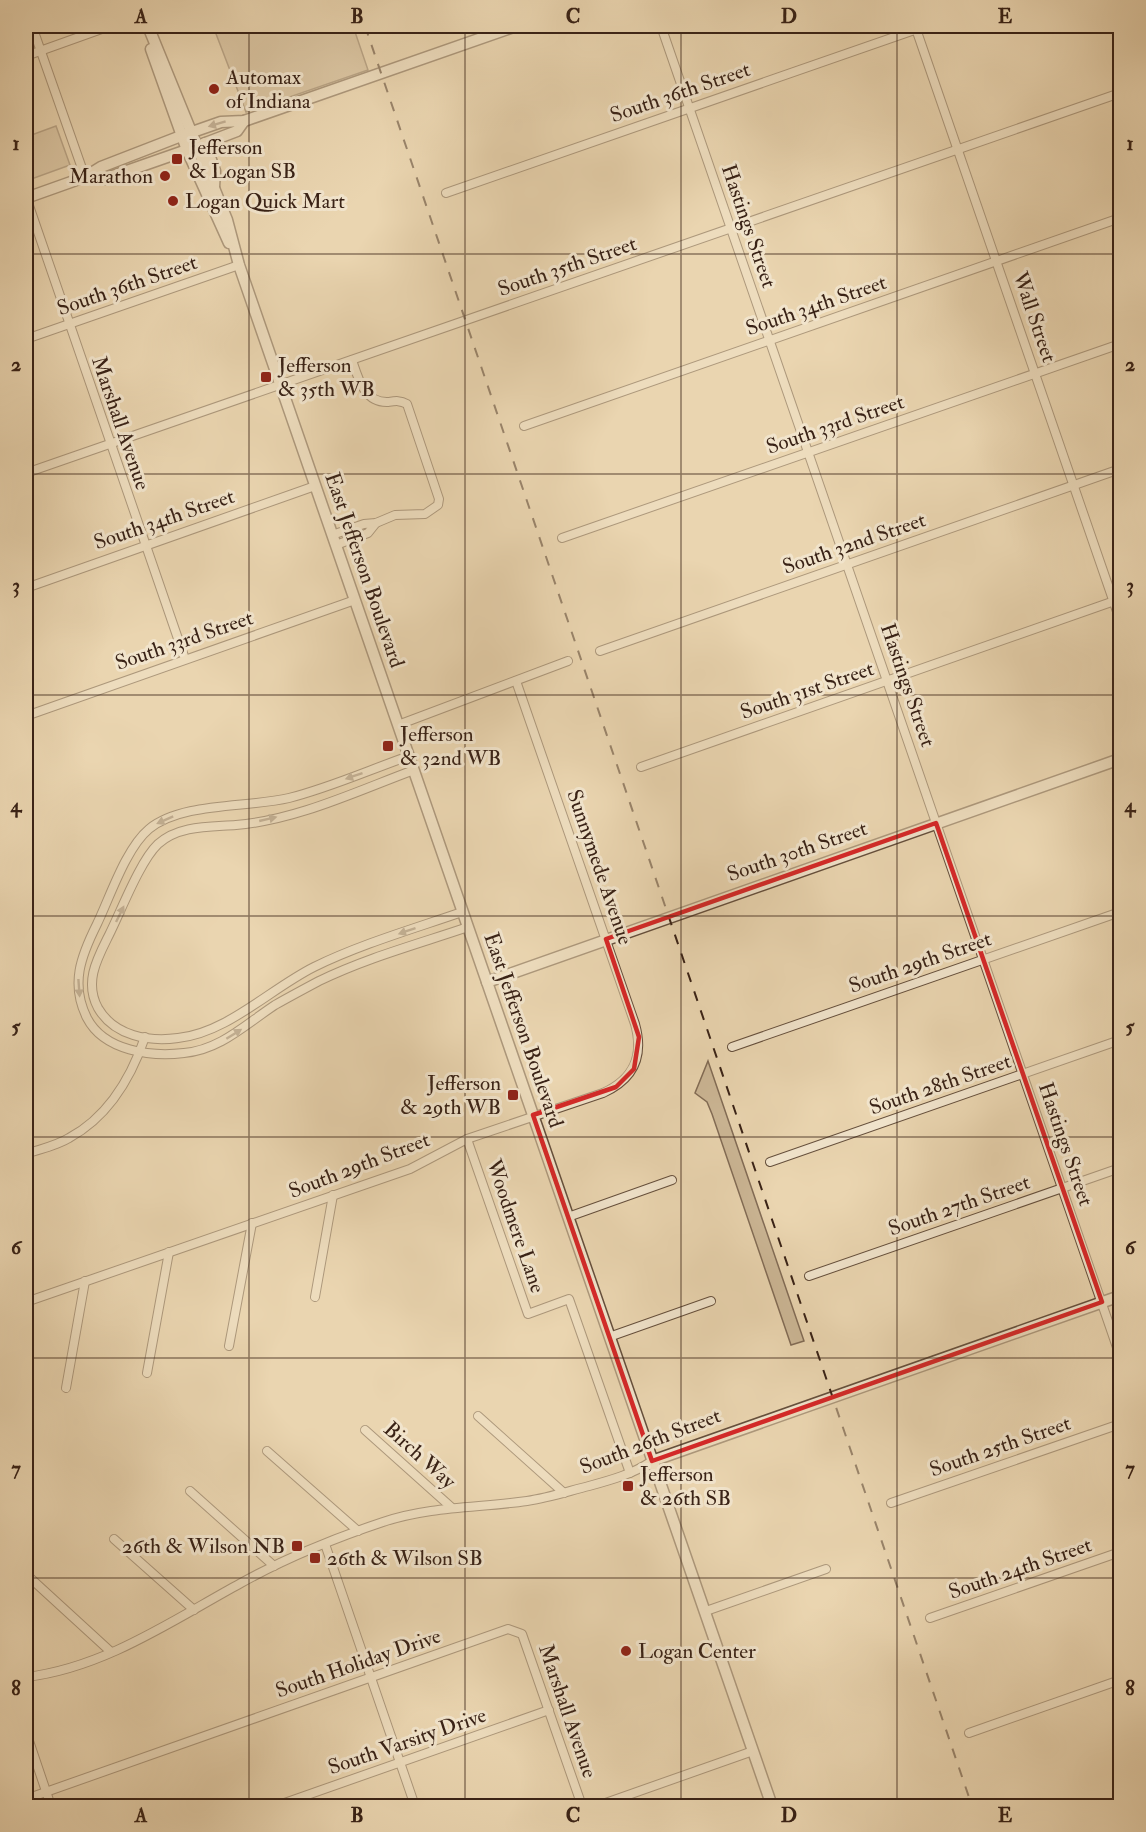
<svg xmlns="http://www.w3.org/2000/svg" width="1146" height="1832" font-family="'IM FELL Double Pica',serif">
	<style>
		.green { fill: #ccb796; stroke: #826c56; stroke-width: 1.5 }
		.lines { fill: none; stroke-linecap: round; stroke-linejoin: round }
		.minor-casing { stroke: #654f3c; stroke-width: 10 }
		.tertiary-casing { stroke: #654f3c; stroke-width: 13 }
		.minor { stroke: #f1e4cc; stroke-width: 8 }
		.tertiary { stroke: #f1e4cc; stroke-width: 10 }
		.rail { stroke: #392216; stroke-width: 2; stroke-dasharray: 10 10; stroke-linecap: butt }
		.oneway { fill: #958371 }
		.marked { fill: none; stroke: #d62828; stroke-width: 4.5; stroke-linejoin: round }
		.grid { fill: none; stroke: #392216; stroke-width: 1.5; stroke-opacity: 0.55 }
		.poi-dot { fill: #8f2418; stroke: #f1e4cc; stroke-width: 2 }
		.labels { text-anchor: middle; stroke-width: 6; stroke-linejoin: round; paint-order: stroke }
		.poi-label { font-size: 21px; fill: #392216; stroke: #f1e4cc; text-anchor: start }
		.street-label { font-size: 21px; fill: #392216; stroke: #f1e4cc }
		.neatline { fill: none; stroke: #392216; stroke-width: 2 }
		.grid-label { font-size: 20px; text-anchor: middle; font-weight: bold; fill: #392216 }
	</style>
	<rect width="100%" height="100%" fill="#ead5b0"/>
	<filter id="stains"><feTurbulence type="fractalNoise" baseFrequency=".00333" numOctaves="4"/><feColorMatrix values="0 0 0 0 .2 0 0 0 0 .09 0 0 0 0 .02 0 0 0 .5 -.17"/></filter>
	<radialGradient id="worn" r=".72"><stop offset=".6" stop-color="#630" stop-opacity="0"/><stop offset="1" stop-color="#630" stop-opacity=".3"/></radialGradient>
	<!-- green -->
	<g class="green">
		<polygon points="213,26 353,26 368,70 246,112"/>
		<polygon points="56,126 70,165 26,181 26,137"/>
		<polygon points="708,1061 804,1341 791,1345 712,1114 707,1102 695,1093"/>
	</g>
	<g class="lines">
		<defs>
			<g id="minor">
				<polyline points="32,26 85,177"/>
				<polyline points="661,26 1120,1356"/>
				<polyline points="915,26 1120,620"/>
				<polyline points="26,56 110,26"/>
				<polyline points="446,193 926,26"/>
				<polyline points="26,197 185,659"/>
				<polyline points="26,339 239,265"/>
				<polyline points="524,426 1120,218"/>
				<polyline points="26,473 1120,93"/>
				<path d="M332 535 364 524 376 523 395 515 425 514 438 505 439 499 407 404C400 400 395 401 388 402 364 403 358 378 352 360"/>
				<polyline points="562,538 1120,344"/>
				<polyline points="336,545 368,533 376,523"/>
				<polyline points="26,588 315,486"/>
				<polyline points="600,651 1120,469"/>
				<polyline points="26,716 355,600"/>
				<polyline points="398,725 568,661"/>
				<path d="M409 756C369 770 329 788 289 798 247 808 182 802 149 829 126 848 110 897 97 924 81 956 70 984 87 1018 104 1051 151 1057 184 1053 220 1050 246 1024 275 1005 289 997 304 989 319 981 366 958 418 944 468 927"/>
				<polyline points="641,767 1120,599"/>
				<path d="M414 770C357 791 297 820 236 825 210 827 179 825 158 844 140 861 121 911 109 935 97 959 84 982 98 1008 114 1036 149 1042 178 1038 227 1033 270 989 314 967 361 944 413 929 462 912"/>
				<polyline points="732,1047 1120,912"/>
				<polyline points="467,1139 528,1314 569,1299 630,1473"/>
				<path d="M26 1154C40 1149 56 1146 69 1138 108 1117 131 1078 145 1037"/>
				<polyline points="770,1162 1120,1040"/>
				<polyline points="568,1217 672,1180"/>
				<polyline points="809,1276 1120,1168"/>
				<polyline points="315,1297 333,1195"/>
				<path d="M26 1302 410 1169 467 1139 603 1093C634 1079 644 1056 635 1024L516 681"/>
				<polyline points="609,1337 711,1301"/>
				<polyline points="229,1346 252,1223"/>
				<polyline points="147,1373 169,1252"/>
				<polyline points="66,1388 85,1281"/>
				<polyline points="478,1416 564,1493"/>
				<polyline points="365,1430 451,1507"/>
				<polyline points="267,1451 358,1531"/>
				<polyline points="190,1491 274,1566"/>
				<polyline points="891,1503 1120,1424"/>
				<polyline points="114,1539 194,1610"/>
				<polyline points="325,1544 415,1806"/>
				<polyline points="28,1576 111,1652"/>
				<polyline points="706,1611 826,1569"/>
				<polyline points="930,1618 1120,1552"/>
				<path d="M26 1677C104 1668 173 1620 241 1583 286 1558 335 1538 383 1522 431 1506 479 1508 527 1501 548 1498 569 1491 589 1486 611 1480 633 1474 652 1461"/>
				<polyline points="26,1732 51,1806"/>
				<polyline points="969,1733 1120,1680"/>
				<polyline points="26,1799 508,1629 522,1634 582,1806"/>
				<polyline points="276,1806 549,1710"/>
				<polyline points="597,1806 753,1751"/>
			</g>
			<g id="tertiary">
				<polyline points="148,26 227,220 239,265 772,1806"/>
				<polyline points="151,49 187,150 229,243"/>
				<polyline points="205,143 215,171 214,187"/>
				<polyline points="85,177 104,179 187,150 237,131 244,121"/>
				<polyline points="26,198 85,177 101,167 181,136 221,122 244,121 516,26"/>
				<polyline points="487,982 1120,759"/>
				<polyline points="652,1461 1120,1296"/>
			</g>
		</defs>
		<!-- minor casing -->
		<use href="#minor" class="minor-casing"/>
		<!-- tertiary casing -->
		<use href="#tertiary" class="tertiary-casing"/>
		<!-- minor -->
		<use href="#minor" class="minor"/>
		<!-- tertiary -->
		<use href="#tertiary" class="tertiary"/>
		<!-- rail -->
		<polyline class="rail" points="365,26 972,1806"/>
	</g>
	<!-- one-way arrows -->
	<defs><path id="oneway-solid" d="M-6-.8H1V-3.2L6.5 0L1 3.2V.8H-6Z" transform="scale(1.5)"/></defs>
	<g class="oneway">
		<use href="#oneway-solid" transform="translate(217 124) rotate(163)"/>
		<use href="#oneway-solid" transform="translate(354 776) rotate(161)"/>
		<use href="#oneway-solid" transform="translate(268 819) rotate(-13)"/>
		<use href="#oneway-solid" transform="translate(165 820) rotate(156)"/>
		<use href="#oneway-solid" transform="translate(120 914) rotate(-64)"/>
		<use href="#oneway-solid" transform="translate(407 931) rotate(161)"/>
		<use href="#oneway-solid" transform="translate(79 988) rotate(86)"/>
		<use href="#oneway-solid" transform="translate(234 1034) rotate(-32)"/>
	</g>
	<!-- marked area -->
	<path d="M0 0H1146V1832H0ZM936 823 1102 1302 652 1461 533 1115 616 1087 634 1069 639 1037 606 939Z" fill="#ead5b0" fill-opacity=".55" fill-rule="evenodd"/>
	<path class="marked" d="M936 823 1102 1302 652 1461 533 1115 616 1087 634 1069 639 1037 606 939Z"/>
	<!-- grid -->
	<path class="grid" d="M249 26V1806M465 26V1806M681 26V1806M897 26V1806M26 254H1120M26 474H1120M26 695H1120M26 916H1120M26 1137H1120M26 1358H1120M26 1578H1120"/>
	<!-- markers -->
	<g class="poi-dot">
		<circle cx="214" cy="89" r="6"/>
		<rect x="171" y="153" width="12" height="12" rx="3"/>
		<circle cx="165" cy="176" r="6"/>
		<circle cx="173" cy="201" r="6"/>
		<rect x="260" y="371" width="12" height="12" rx="3"/>
		<rect x="382" y="740" width="12" height="12" rx="3"/>
		<rect x="507" y="1089" width="12" height="12" rx="3"/>
		<rect x="622" y="1480" width="12" height="12" rx="3"/>
		<rect x="291" y="1540" width="12" height="12" rx="3"/>
		<rect x="309" y="1552" width="12" height="12" rx="3"/>
		<circle cx="626" cy="1651" r="6"/>
	</g>
	<g class="labels">
		<!-- poi labels -->
		<g class="poi-label">
			<text x="226" y="84">Automax<tspan x="226" dy="24">of Indiana</tspan></text>
			<text x="189" y="154">Jefferson<tspan x="189" dy="24">&amp; Logan SB</tspan></text>
			<text x="153" y="183" text-anchor="end">Marathon</text>
			<text x="185" y="208">Logan Quick Mart</text>
			<text x="278" y="372">Jefferson<tspan x="278" dy="24">&amp; 35th WB</tspan></text>
			<text x="400" y="741">Jefferson<tspan x="400" dy="24">&amp; 32nd WB</tspan></text>
			<text x="501" y="1090" text-anchor="end">Jefferson<tspan x="501" dy="24">&amp; 29th WB</tspan></text>
			<text x="640" y="1481">Jefferson<tspan x="640" dy="24">&amp; 26th SB</tspan></text>
			<text x="285" y="1553" text-anchor="end">26th &amp; Wilson NB</text>
			<text x="327" y="1565">26th &amp; Wilson SB</text>
			<text x="638" y="1658">Logan Center</text>
		</g>
		<!-- street labels -->
		<g class="street-label">
			<text transform="translate(680 92) rotate(-19)" y="7">South 36th Street</text>
			<text transform="translate(749 226) rotate(71)" y="7">Hastings Street</text>
			<text transform="translate(567 266) rotate(-19)" y="7">South 35th Street</text>
			<text transform="translate(127 285) rotate(-19)" y="7">South 36th Street</text>
			<text transform="translate(816 305) rotate(-19)" y="7">South 34th Street</text>
			<text transform="translate(1035 317) rotate(71)" y="7">Wall Street</text>
			<text transform="translate(121 423) rotate(71)" y="7">Marshall Avenue</text>
			<text transform="translate(835 424) rotate(-19)" y="7">South 33rd Street</text>
			<text transform="translate(164 519) rotate(-19)" y="7">South 34th Street</text>
			<text transform="translate(854 543) rotate(-19)" y="7">South 32nd Street</text>
			<text transform="translate(365 570) rotate(71)" y="7">East Jefferson Boulevard</text>
			<text transform="translate(184 640) rotate(-19)" y="7">South 33rd Street</text>
			<text transform="translate(908 685) rotate(71)" y="7">Hastings Street</text>
			<text transform="translate(807 690) rotate(-19)" y="7">South 31st Street</text>
			<text transform="translate(797 851) rotate(-19)" y="7">South 30th Street</text>
			<text transform="translate(600 867) rotate(71)" y="7">Sunnymede Avenue</text>
			<text transform="translate(920 962) rotate(-19)" y="7">South 29th Street</text>
			<text transform="translate(524 1030) rotate(71)" y="7">East Jefferson Boulevard</text>
			<text transform="translate(940 1084) rotate(-19)" y="7">South 28th Street</text>
			<text transform="translate(1066 1144) rotate(71)" y="7">Hastings Street</text>
			<text transform="translate(359 1165) rotate(-21)" y="7">South 29th Street</text>
			<text transform="translate(959 1205) rotate(-19)" y="7">South 27th Street</text>
			<text transform="translate(516 1226) rotate(71)" y="7">Woodmere Lane</text>
			<text transform="translate(650 1441) rotate(-21)" y="7">South 26th Street</text>
			<text transform="translate(1000 1446) rotate(-19)" y="7">South 25th Street</text>
			<text transform="translate(420 1455) rotate(42)" y="7">Birch Way</text>
			<text transform="translate(1020 1568) rotate(-19)" y="7">South 24th Street</text>
			<text transform="translate(358 1663) rotate(-19)" y="7">South Holiday Drive</text>
			<text transform="translate(568 1711) rotate(71)" y="7">Marshall Avenue</text>
			<text transform="translate(407 1741) rotate(-19)" y="7">South Varsity Drive</text>
		</g>
	</g>
	<!-- margin -->
	<rect width="1146" height="1832" fill="none" stroke="#ead5b0" stroke-width="66"/>
	<rect x="33" y="33" width="1080" height="1766" class="neatline"/>
	<g class="grid-label">
		<text x="141" y="23">A</text>
		<text x="357" y="23">B</text>
		<text x="573" y="23">C</text>
		<text x="789" y="23">D</text>
		<text x="1005" y="23">E</text>
		<text x="16" y="150">1</text>
		<text x="1130" y="150">1</text>
		<text x="16" y="371">2</text>
		<text x="1130" y="371">2</text>
		<text x="16" y="592">3</text>
		<text x="1130" y="592">3</text>
		<text x="16" y="812">4</text>
		<text x="1130" y="812">4</text>
		<text x="16" y="1033">5</text>
		<text x="1130" y="1033">5</text>
		<text x="16" y="1254">6</text>
		<text x="1130" y="1254">6</text>
		<text x="16" y="1475">7</text>
		<text x="1130" y="1475">7</text>
		<text x="16" y="1695">8</text>
		<text x="1130" y="1695">8</text>
		<text x="141" y="1822">A</text>
		<text x="357" y="1822">B</text>
		<text x="573" y="1822">C</text>
		<text x="789" y="1822">D</text>
		<text x="1005" y="1822">E</text>
	</g>
	<rect width="100%" height="100%" filter="url(#stains)"/>
	<rect width="100%" height="100%" fill="url(#worn)"/>
</svg>
